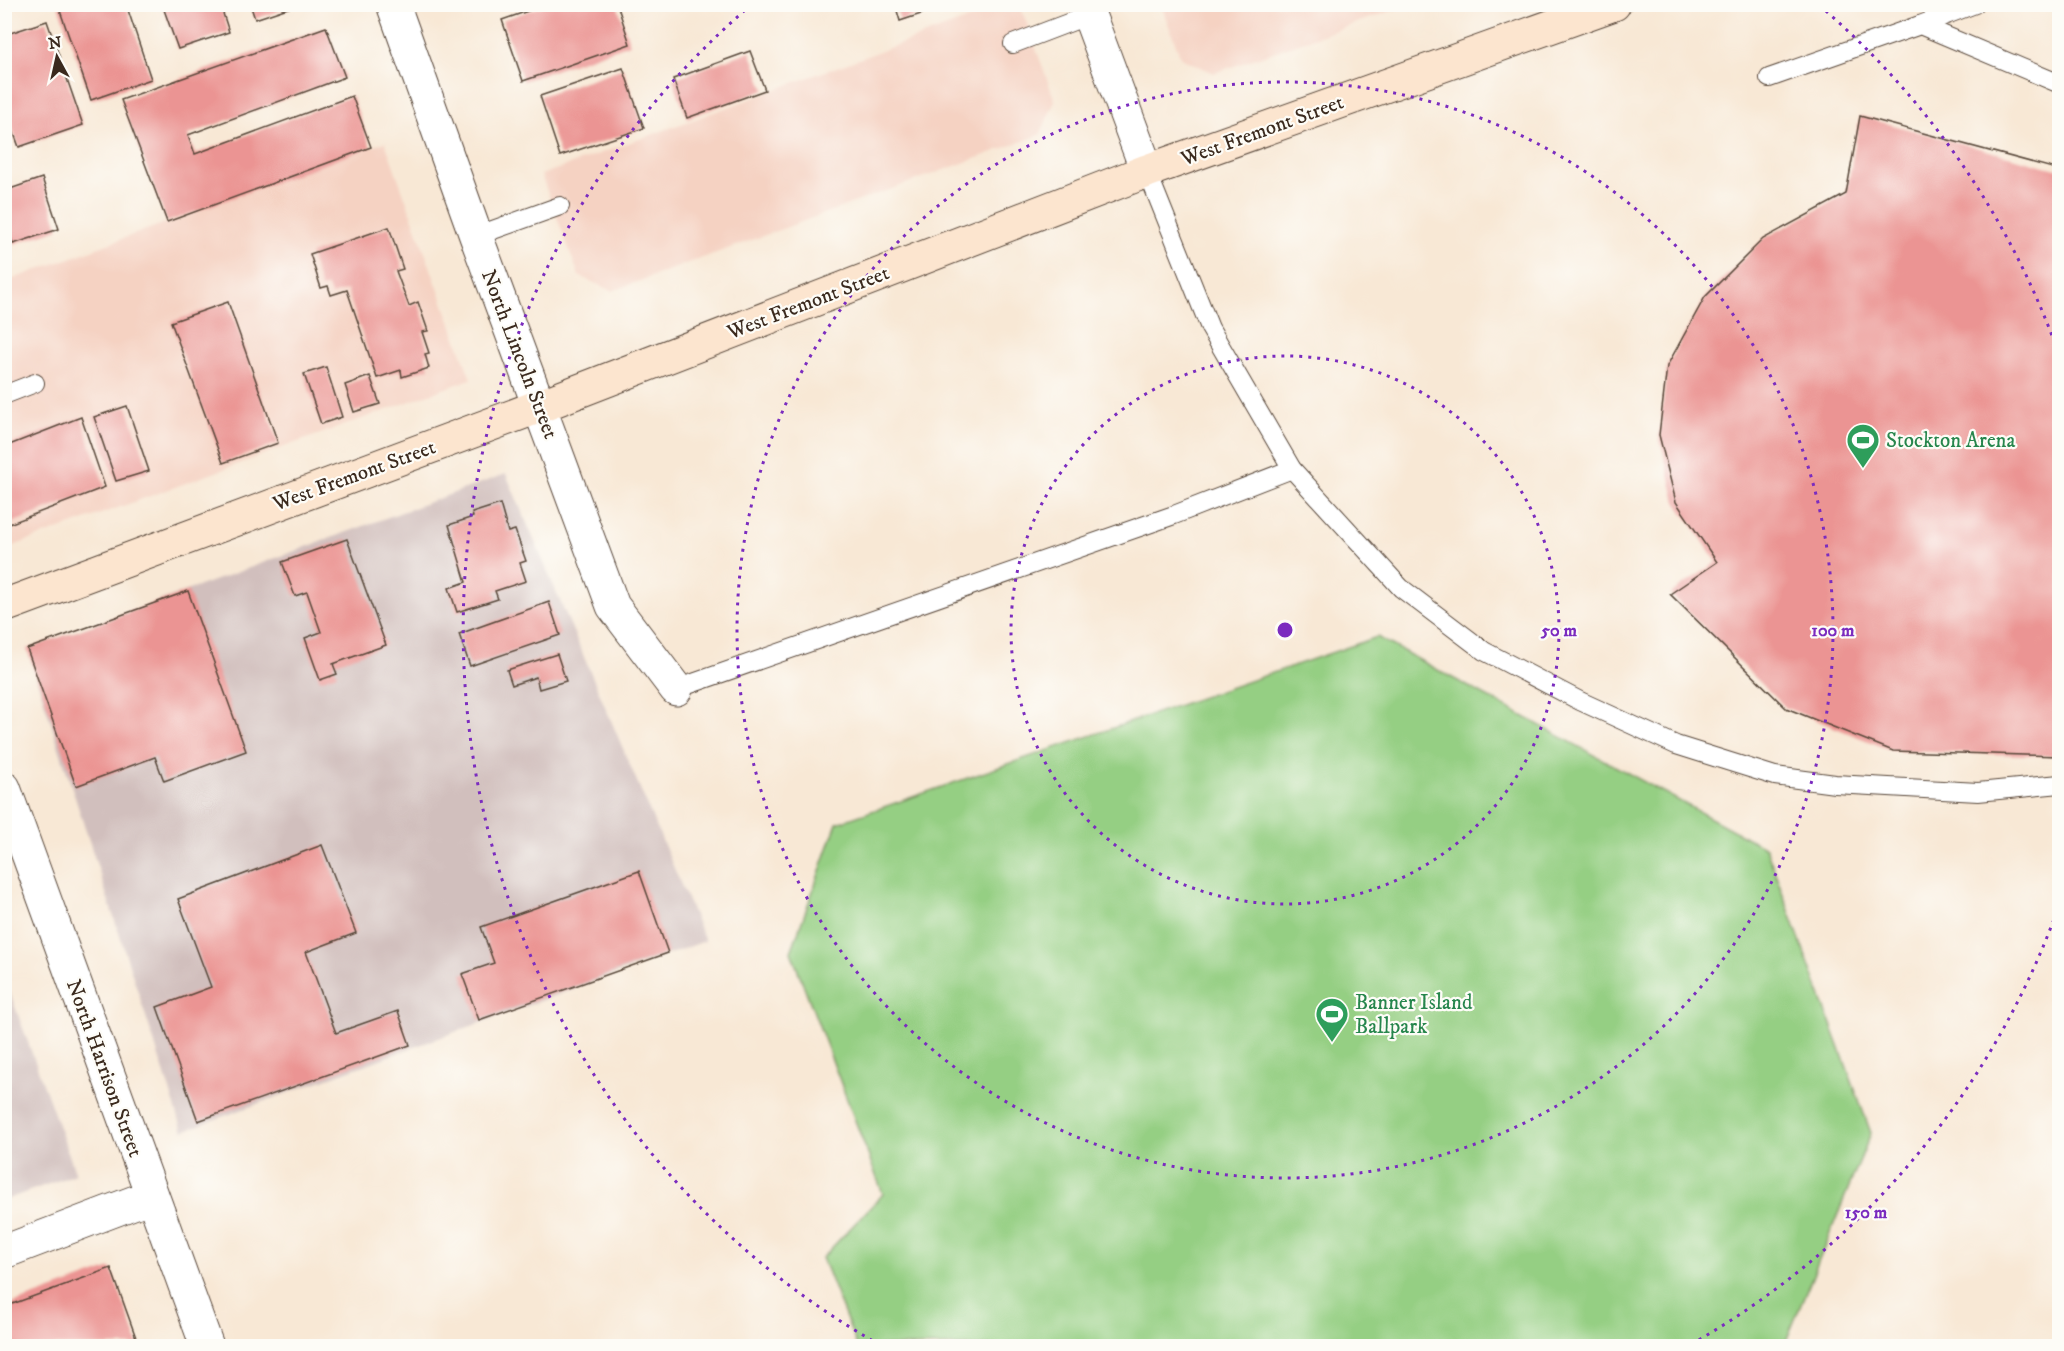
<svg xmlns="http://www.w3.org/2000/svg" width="2064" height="1351" font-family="'IM FELL DW Pica',serif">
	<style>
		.built { fill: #f5d2c2 }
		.industrial { fill: #d1bfbd }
		.green { fill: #95cf83; stroke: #687c50; stroke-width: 1.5 }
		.building { fill: #eb9493 }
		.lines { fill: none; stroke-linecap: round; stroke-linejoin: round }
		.lane-casing { stroke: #574639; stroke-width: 20 }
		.street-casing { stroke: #574639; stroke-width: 35 }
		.secondary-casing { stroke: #574639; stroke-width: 35 }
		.lane { stroke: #fff; stroke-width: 18 }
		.street { stroke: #fff; stroke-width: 33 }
		.secondary { stroke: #fce5cf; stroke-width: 33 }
		.ring { fill: none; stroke: #7b2cbf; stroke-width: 3; stroke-dasharray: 3 6 }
		.labels { text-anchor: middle; stroke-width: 4.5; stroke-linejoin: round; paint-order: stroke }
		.street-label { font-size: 21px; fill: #3b2a1e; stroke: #fdfcf7 }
		.leisure-label { font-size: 21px; fill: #27864d; stroke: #fdfcf7; text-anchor: start }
		.centre { fill: #7b2cbf; stroke: #fdfcf7; stroke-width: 3 }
		.ring-label { font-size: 18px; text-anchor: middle; font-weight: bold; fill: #7b2cbf; stroke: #fdfcf7; stroke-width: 4.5; stroke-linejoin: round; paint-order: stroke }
	</style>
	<rect width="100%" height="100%" fill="#fdfcf7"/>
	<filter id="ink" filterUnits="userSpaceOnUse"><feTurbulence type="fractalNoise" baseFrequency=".0167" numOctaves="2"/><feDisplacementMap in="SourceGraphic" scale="12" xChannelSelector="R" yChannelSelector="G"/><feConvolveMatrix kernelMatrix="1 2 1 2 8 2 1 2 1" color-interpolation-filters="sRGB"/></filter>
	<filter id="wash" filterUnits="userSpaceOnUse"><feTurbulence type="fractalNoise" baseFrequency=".008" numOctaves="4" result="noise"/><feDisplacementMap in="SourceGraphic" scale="24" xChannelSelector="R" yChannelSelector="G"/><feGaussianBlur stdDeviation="1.35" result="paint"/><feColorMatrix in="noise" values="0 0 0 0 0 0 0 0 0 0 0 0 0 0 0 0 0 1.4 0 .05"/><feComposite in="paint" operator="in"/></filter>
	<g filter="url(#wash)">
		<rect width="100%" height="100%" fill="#f8e8d5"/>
		<!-- built -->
		<g class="built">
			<polygon points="1007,5 1020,5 1055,101 1040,135 612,291 579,276 541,175"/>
			<polygon points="1161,5 1161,4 1408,5 1214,73 1181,58"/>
			<polygon points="385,142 471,379 5,549 5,282"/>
		</g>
		<!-- industrial -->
		<g class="industrial">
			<polygon points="506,474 705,941 183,1131 27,649"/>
			<polygon points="5,979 76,1174 5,1200 4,1200"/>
		</g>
		<!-- green -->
		<polygon class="green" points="1377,637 1766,848 1871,1133 1784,1346 857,1346 822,1258 883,1194 791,952 837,823"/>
		<g id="blocks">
			<!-- building -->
			<g class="building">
				<polygon points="126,4 151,79 91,100 58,5"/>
				<polygon points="162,4 220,4 229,32 178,49"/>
				<polygon points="250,4 297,4 297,5 255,19"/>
				<polygon points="548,4 617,4 630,44 523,81 502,20"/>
				<polygon points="895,4 948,4 948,5 900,21"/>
				<polygon points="47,21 83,125 19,147 4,106 4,35"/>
				<polygon points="326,27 345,77 188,135 195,154 352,96 371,147 167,222 121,100"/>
				<polygon points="750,51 765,90 687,118 673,79"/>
				<polygon points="623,68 644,128 560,156 540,96"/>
				<polygon points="1860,116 2060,170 2060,756 1893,751 1786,708 1670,594 1717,562 1676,502 1659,435 1667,366 1705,297 1763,239 1846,194"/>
				<polygon points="42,178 59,229 13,244 4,219 4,191"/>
				<polygon points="389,227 403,269 396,271 409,306 418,302 428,331 422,332 429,353 425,354 429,368 402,377 401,370 377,378 347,290 331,295 328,286 321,288 310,254"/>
				<polygon points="228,302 278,443 223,463 171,322"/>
				<polygon points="326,367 342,417 321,424 304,374"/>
				<polygon points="370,376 380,404 354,412 345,385"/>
				<polygon points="127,406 149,471 116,481 94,417"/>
				<polygon points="81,417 105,487 4,526 4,447"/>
				<polygon points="500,504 508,532 515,530 526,561 520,563 526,581 495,591 498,599 457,612 449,588 466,582 449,525 473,517 472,513"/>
				<polygon points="347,539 386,645 333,664 337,674 320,680 305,638 321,632 307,592 295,596 282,562"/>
				<polygon points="188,591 246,751 164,781 155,757 76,786 27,649"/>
				<polygon points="549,602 560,635 470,666 459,634"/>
				<polygon points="557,654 566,681 539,689 536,677 512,685 507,670"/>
				<polygon points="322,845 356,933 306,952 336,1033 398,1011 410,1045 198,1121 157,1007 211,987 178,899"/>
				<polygon points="639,871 668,953 479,1020 462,974 494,963 481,927"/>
				<polygon points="111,1268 139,1346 4,1346 4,1307"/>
			</g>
		</g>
	</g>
	<g filter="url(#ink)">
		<use href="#blocks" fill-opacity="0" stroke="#574639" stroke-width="1.5"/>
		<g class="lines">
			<defs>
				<g id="lane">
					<polyline points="1920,25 1975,4"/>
					<polyline points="1013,44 1089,15"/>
					<polyline points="1769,78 1920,25 2060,84"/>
					<polyline points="1147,171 1210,328 1292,469 1401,588 1484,651 1580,701 1676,745 1775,776 1835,784 1978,792 2060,784"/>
					<polyline points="476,236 560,206"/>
					<polyline points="4,395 35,383"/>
					<polyline points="676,689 1174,515 1292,469"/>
				</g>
				<g id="street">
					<polyline points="393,4 476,236 613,606 676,689"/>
					<polyline points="1085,4 1147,171"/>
					<polyline points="4,788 207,1346"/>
					<polyline points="4,1252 151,1196"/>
				</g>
				<polyline id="secondary" points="4,606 540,406 1147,171 1614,4"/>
			</defs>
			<!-- lane casing -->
			<use href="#lane" class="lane-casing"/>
			<!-- street casing -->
			<use href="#street" class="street-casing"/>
			<!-- secondary casing -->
			<use href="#secondary" class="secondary-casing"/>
			<!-- lane -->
			<use href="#lane" class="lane"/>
			<!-- street -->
			<use href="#street" class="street"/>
			<!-- secondary -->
			<use href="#secondary" class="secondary"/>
		</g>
	</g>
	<!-- distance rings -->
	<g class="ring">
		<circle cx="1285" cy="630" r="274"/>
		<circle cx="1285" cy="630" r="548"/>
		<path d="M2057 911A822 822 0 0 1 1690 1345M880 1345A822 822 0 0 1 751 5M1819 5A822 822 0 0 1 2057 349"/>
	</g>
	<!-- icons -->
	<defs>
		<symbol id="stadium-pin" viewBox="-11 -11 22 30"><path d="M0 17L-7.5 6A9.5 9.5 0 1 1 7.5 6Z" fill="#2e9e5b" stroke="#fdfcf7"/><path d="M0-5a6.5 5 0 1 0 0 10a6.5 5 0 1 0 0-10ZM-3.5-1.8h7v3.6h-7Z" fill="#fff"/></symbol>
	</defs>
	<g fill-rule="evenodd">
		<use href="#stadium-pin" x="1844" y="421" width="38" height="52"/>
		<use href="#stadium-pin" x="1313" y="995" width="38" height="52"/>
	</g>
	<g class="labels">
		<!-- street labels -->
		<g class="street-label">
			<text transform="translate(1262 130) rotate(-20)" y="7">West Fremont Street</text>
			<text transform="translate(808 302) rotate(-21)" y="7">West Fremont Street</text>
			<text transform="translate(520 354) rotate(69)" y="7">North Lincoln Street</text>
			<text transform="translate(354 475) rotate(-20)" y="7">West Fremont Street</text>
			<text transform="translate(105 1068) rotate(70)" y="7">North Harrison Street</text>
		</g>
		<!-- leisure labels -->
		<g class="leisure-label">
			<text x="1886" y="447">Stockton Arena</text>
			<text x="1355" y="1009">Banner Island<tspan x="1355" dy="24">Ballpark</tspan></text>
		</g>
	</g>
	<circle cx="1285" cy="630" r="9" class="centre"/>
	<g class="ring-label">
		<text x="1559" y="636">50 m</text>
		<text x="1833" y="636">100 m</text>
		<text x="1866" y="1218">150 m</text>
	</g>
	<!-- margin -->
	<rect width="2064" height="1351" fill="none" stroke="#fdfcf7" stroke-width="24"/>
	<!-- north arrow -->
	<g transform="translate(57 57) rotate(352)" stroke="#fdfcf7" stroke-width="4.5" paint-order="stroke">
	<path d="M0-4.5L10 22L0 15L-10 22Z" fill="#3b2a1e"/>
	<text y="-9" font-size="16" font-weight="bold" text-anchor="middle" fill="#3b2a1e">N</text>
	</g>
</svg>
